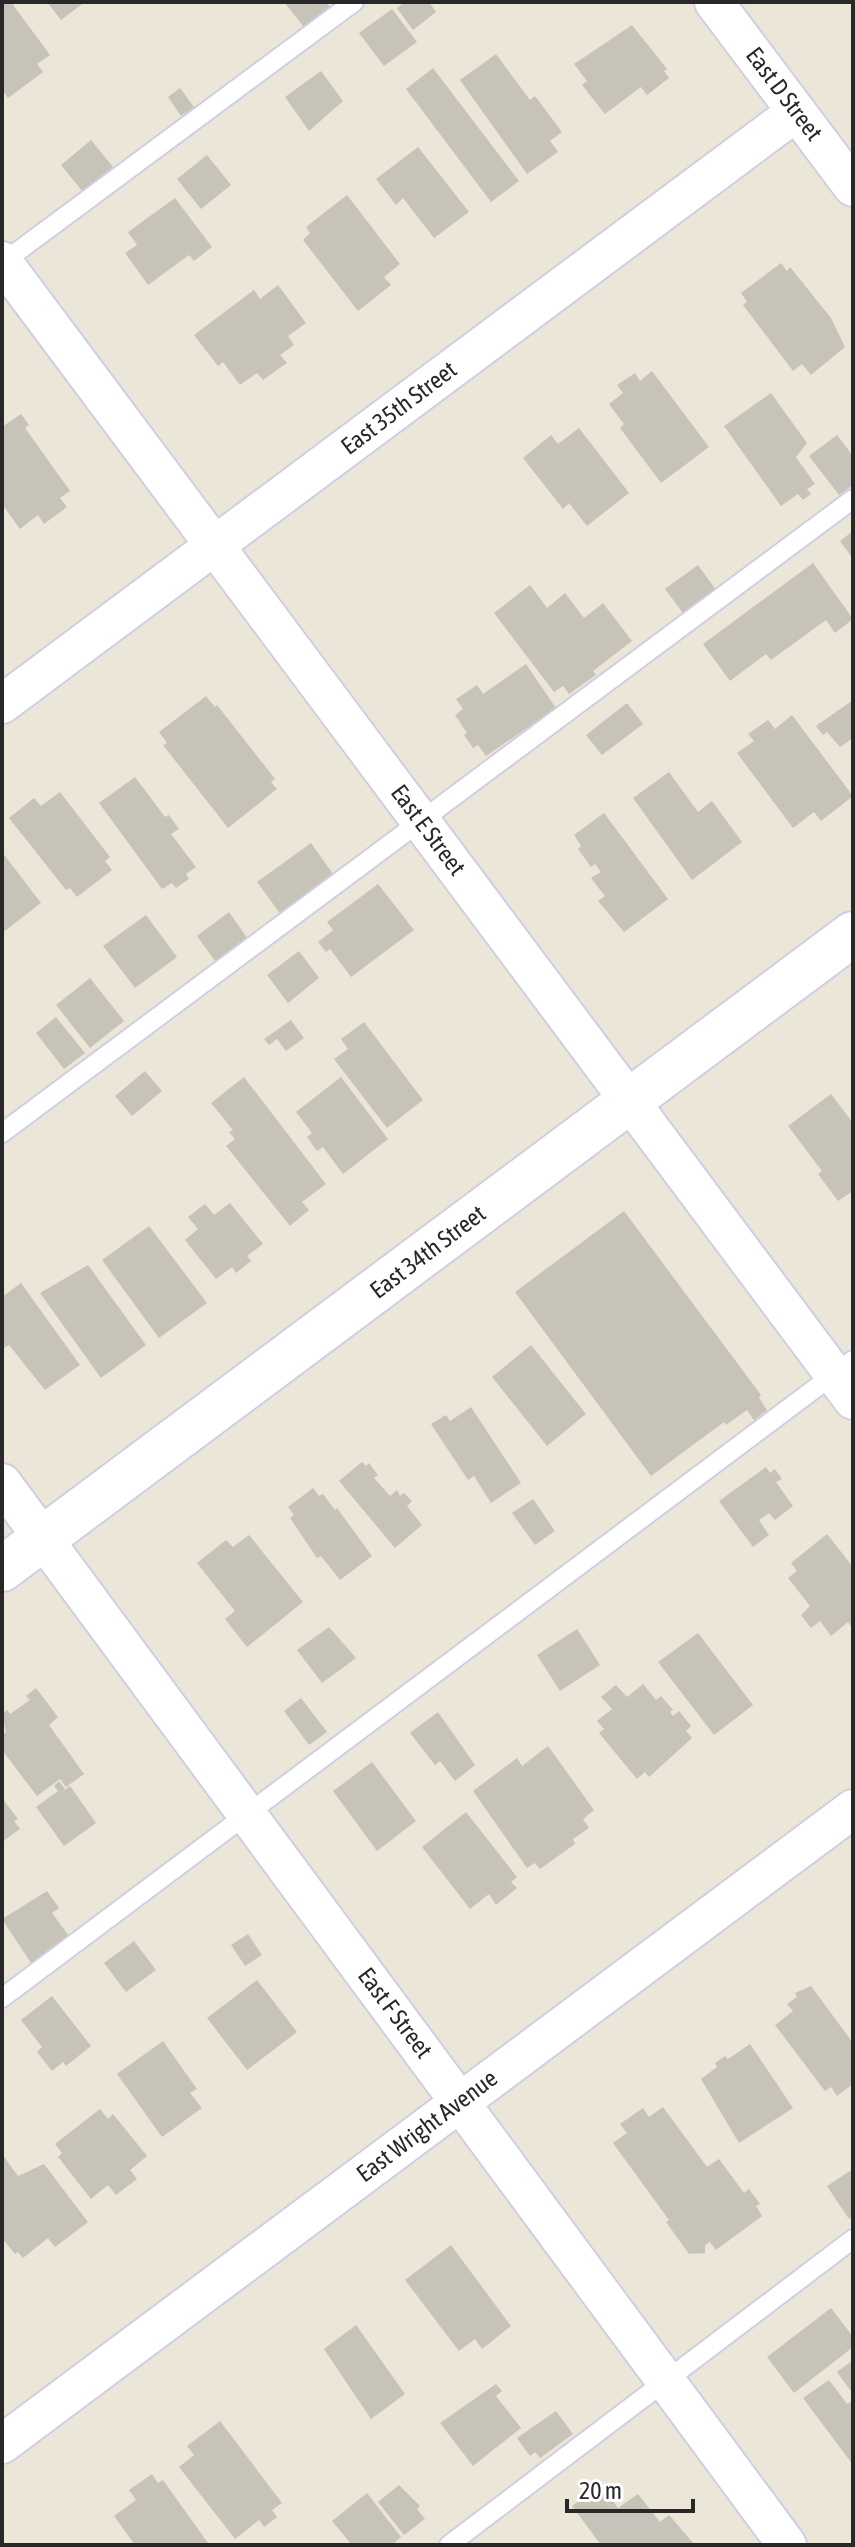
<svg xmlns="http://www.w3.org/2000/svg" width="855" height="2547" font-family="'Asap Condensed',sans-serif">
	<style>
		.building { fill: #c7c3b8 }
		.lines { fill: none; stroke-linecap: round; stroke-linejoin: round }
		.lane-casing { stroke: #cecfe2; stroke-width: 22 }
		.street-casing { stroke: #cecfe2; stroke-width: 42 }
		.secondary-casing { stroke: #cecfe2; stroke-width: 48 }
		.lane { stroke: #fff; stroke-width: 18 }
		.street { stroke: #fff; stroke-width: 38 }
		.secondary { stroke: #fff; stroke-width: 44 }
		.labels { text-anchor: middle; stroke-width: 6; stroke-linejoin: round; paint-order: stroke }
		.street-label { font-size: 24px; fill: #282828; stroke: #fff }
	</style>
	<rect width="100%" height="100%" fill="#ece6d8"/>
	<!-- building -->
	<g class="building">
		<polygon points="2,2 11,2 50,55 37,64 43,72 8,98 2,89"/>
		<polygon points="47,2 85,2 61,20"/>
		<polygon points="284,2 326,2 330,7 304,27"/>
		<polygon points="405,2 429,2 436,12 413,30 397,8"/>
		<polygon points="392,9 417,42 384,66 359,33"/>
		<polygon points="632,25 667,69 664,71 669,78 647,95 641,87 605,114 582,85 587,81 574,64"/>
		<polygon points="496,54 530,100 535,96 562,132 550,141 558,152 527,174 460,80"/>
		<polygon points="433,68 519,181 491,202 406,89"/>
		<polygon points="321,71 343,101 309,131 285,97"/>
		<polygon points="180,88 194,107 181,116 168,97"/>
		<polygon points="91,140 113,167 83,192 61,165"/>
		<polygon points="418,147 469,212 434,238 403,198 396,205 376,179"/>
		<polygon points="207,155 231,185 201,209 177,179"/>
		<polygon points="347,195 400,264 384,277 391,285 358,311 303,240 310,233 306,227"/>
		<polygon points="175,198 212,247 194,261 189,255 148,285 125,253 137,245 128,232"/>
		<polygon points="781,263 787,271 790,267 831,318 845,347 811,375 802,364 793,371 743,305 747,302 741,293"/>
		<polygon points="278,285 306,323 288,336 294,345 280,355 287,363 263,380 257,373 240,385 223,362 218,366 194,335 254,290 260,299"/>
		<polygon points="652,371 709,447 661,483 620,428 624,424 609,404 623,393 617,385 635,373 640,381"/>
		<polygon points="771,393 807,443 796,457 815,484 807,489 811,494 803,500 798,494 781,506 724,426"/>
		<polygon points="21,414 29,425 25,428 70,491 60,498 67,507 44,524 38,515 20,529 2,504 2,427"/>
		<polygon points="579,428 629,493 587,526 569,503 563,509 523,458 551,435 558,444"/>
		<polygon points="837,435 853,456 853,485 839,495 809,456"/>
		<polygon points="853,531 853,559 840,541"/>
		<polygon points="813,563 853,619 835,633 826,620 771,660 766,654 730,681 703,644"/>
		<polygon points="698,565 716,590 683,613 665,589"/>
		<polygon points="530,585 547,608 565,593 584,618 603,603 632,641 593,671 596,675 569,694 563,686 554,692 494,613"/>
		<polygon points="526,664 556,708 486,756 478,745 473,748 464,735 467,733 455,715 463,709 456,699 477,685 483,694"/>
		<polygon points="206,696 215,707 217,705 275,779 271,782 277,789 228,828 163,745 167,743 159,732"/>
		<polygon points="853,700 853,738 840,747 827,732 823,735 816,726"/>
		<polygon points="627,703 643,724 602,755 586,735"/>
		<polygon points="792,715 853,796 821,821 814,812 793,828 737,753 754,741 748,734 768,720 775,729"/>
		<polygon points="669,772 698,812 712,801 742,842 692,880 633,798"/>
		<polygon points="135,777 165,817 169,815 179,829 171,834 196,867 186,874 189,879 176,888 172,883 162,889 99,803"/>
		<polygon points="60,792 110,857 105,861 112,870 77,897 70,888 66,890 9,818 34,798 41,806"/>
		<polygon points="604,813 668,899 624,932 598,901 605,896 591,878 601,872 595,864 591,867 578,849 581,846 574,835"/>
		<polygon points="311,843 335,877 282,916 257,882"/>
		<polygon points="2,852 41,903 2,933"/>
		<polygon points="378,884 414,930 351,977 330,949 326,952 318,942 333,930 327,922"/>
		<polygon points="229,912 250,942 218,965 197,936"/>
		<polygon points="146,915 177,957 135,988 103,946"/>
		<polygon points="299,951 319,978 288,1003 267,975"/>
		<polygon points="90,978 124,1021 90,1048 56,1005"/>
		<polygon points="56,1017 85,1053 64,1069 36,1033"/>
		<polygon points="291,1020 304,1038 286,1051 277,1039 269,1045 264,1039"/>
		<polygon points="364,1022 423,1100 387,1128 334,1059 348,1049 341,1039"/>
		<polygon points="145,1071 162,1091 132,1116 115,1096"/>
		<polygon points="244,1077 326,1184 302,1202 309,1210 290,1226 226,1146 235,1139 229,1132 233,1130 211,1103"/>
		<polygon points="341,1077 388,1139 343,1174 323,1147 317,1151 307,1137 312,1133 296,1112"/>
		<polygon points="831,1094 853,1123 853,1191 838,1201 818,1174 822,1171 788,1126"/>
		<polygon points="230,1203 263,1244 247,1256 251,1261 236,1273 232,1267 216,1279 185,1240 198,1229 188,1217 205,1204 214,1215"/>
		<polygon points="624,1211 761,1395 759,1398 767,1410 754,1420 747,1410 726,1425 724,1422 651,1476 515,1292"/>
		<polygon points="149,1226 207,1303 159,1338 102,1260"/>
		<polygon points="88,1265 146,1345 101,1378 40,1293"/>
		<polygon points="21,1283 80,1365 45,1390 9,1345 2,1349 2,1297"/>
		<polygon points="531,1345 586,1414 547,1446 492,1377"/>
		<polygon points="471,1407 521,1483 491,1503 474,1476 468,1480 431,1424 446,1415 450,1421"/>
		<polygon points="362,1462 366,1466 369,1463 378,1475 374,1478 390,1496 397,1490 400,1496 404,1493 412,1501 407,1506 422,1525 395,1548 339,1481"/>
		<polygon points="766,1467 770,1473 775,1469 782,1479 776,1482 793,1506 775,1520 769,1513 759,1520 769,1535 753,1547 719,1501"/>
		<polygon points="313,1488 319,1496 323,1494 335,1510 337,1508 372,1556 340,1580 321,1556 317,1558 290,1518 294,1515 288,1507"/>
		<polygon points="533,1499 555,1531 535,1545 512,1513"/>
		<polygon points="827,1534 853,1567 853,1629 848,1622 831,1636 820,1621 811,1628 801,1615 810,1606 788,1578 797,1571 791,1563"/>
		<polygon points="249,1535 303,1602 247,1647 225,1619 235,1611 197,1563 226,1540 233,1547"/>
		<polygon points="329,1627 356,1658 322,1683 297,1650"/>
		<polygon points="577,1629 600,1665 560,1691 537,1655"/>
		<polygon points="698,1633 753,1705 714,1735 658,1662"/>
		<polygon points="643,1684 656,1700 661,1696 673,1710 670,1712 673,1716 679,1711 691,1726 686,1731 692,1738 649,1777 645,1772 637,1779 599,1733 604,1729 597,1721 612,1709 601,1697 616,1685 627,1697"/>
		<polygon points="36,1688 58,1717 49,1725 84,1774 66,1787 60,1779 37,1796 2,1750 2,1735 6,1732 2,1714 7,1710 10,1714 30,1700 26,1696"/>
		<polygon points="301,1698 327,1732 309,1745 284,1711"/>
		<polygon points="438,1712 475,1765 455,1781 440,1761 435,1765 410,1733"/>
		<polygon points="548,1746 594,1810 583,1819 589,1828 573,1839 575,1844 540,1869 535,1863 527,1868 473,1791 517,1758 522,1766"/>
		<polygon points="372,1762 416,1821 377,1851 333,1791"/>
		<polygon points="59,1781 65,1789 62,1792 70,1786 96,1823 64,1846 36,1807 58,1791 54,1786"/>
		<polygon points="2,1798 18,1819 14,1821 20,1829 2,1842"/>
		<polygon points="466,1812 517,1877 511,1882 517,1888 496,1905 489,1894 470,1909 422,1847"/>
		<polygon points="47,1891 59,1908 52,1913 69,1936 31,1963 2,1919"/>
		<polygon points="248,1934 262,1955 245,1966 231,1945"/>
		<polygon points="134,1941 156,1970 126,1992 104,1963"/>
		<polygon points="257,1980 297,2032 247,2070 207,2018"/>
		<polygon points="811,1986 853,2043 853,2084 837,2096 831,2087 825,2091 775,2025 793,2011 787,2004 797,1997 795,1993"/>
		<polygon points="52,1996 91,2046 66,2066 63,2062 52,2071 37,2052 42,2047 21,2020"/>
		<polygon points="163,2041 197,2089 190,2093 202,2108 162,2137 117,2074"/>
		<polygon points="750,2044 793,2108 739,2143 701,2079 717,2067 715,2063 725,2056 728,2059"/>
		<polygon points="663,2107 707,2167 719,2159 744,2193 749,2189 760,2204 756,2206 762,2216 716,2250 710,2242 705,2245 705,2253 689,2254 666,2222 669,2220 613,2143 627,2133 620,2124 643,2108 649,2117"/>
		<polygon points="100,2109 108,2119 113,2114 147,2156 130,2170 137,2179 116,2195 108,2185 91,2199 58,2157 62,2153 55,2144"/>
		<polygon points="2,2154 18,2176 44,2164 88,2222 55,2247 48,2238 23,2258 18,2252 15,2254 2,2238"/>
		<polygon points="853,2169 853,2216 849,2219 827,2186"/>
		<polygon points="451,2245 511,2326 482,2349 475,2339 459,2351 405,2280"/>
		<polygon points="831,2308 853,2337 853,2347 794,2393 767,2357"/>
		<polygon points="356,2325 405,2394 371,2419 324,2349"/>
		<polygon points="853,2360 853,2394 837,2372"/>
		<polygon points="829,2380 847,2404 853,2400 853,2465 803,2398"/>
		<polygon points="496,2384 502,2391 496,2396 521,2428 473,2466 440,2423"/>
		<polygon points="556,2411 573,2434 540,2458 535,2452 530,2456 517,2438"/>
		<polygon points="220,2421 282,2503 272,2510 277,2517 264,2527 259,2520 235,2539 179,2467 194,2455 187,2446"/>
		<polygon points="152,2474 158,2483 163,2480 208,2543 135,2545 114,2516 136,2500 129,2490"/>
		<polygon points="399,2485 420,2506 417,2509 425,2519 404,2535 378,2502"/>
		<polygon points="601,2485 618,2508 638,2494 660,2522 669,2515 695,2545 601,2545 572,2506"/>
		<polygon points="367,2493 401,2537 392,2545 352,2545 332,2521"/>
	</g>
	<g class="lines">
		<defs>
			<g id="lane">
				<polyline points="2,263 354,2"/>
				<polyline points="2,1133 853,499"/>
				<polyline points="2,1998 853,1360"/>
				<polyline points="449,2545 853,2239"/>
			</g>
			<g id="street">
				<polyline points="714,2 853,187"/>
				<polyline points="2,261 853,1400"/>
				<polyline points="2,704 796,112"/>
				<polyline points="2,1483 787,2545"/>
				<polyline points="2,2444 853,1809"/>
			</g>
			<polyline id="secondary" points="2,1569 853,934"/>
		</defs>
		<!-- lane casing -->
		<use href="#lane" class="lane-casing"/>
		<!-- street casing -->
		<use href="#street" class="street-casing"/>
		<!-- secondary casing -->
		<use href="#secondary" class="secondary-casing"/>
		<!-- lane -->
		<use href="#lane" class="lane"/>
		<!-- street -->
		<use href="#street" class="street"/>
		<!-- secondary -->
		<use href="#secondary" class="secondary"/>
	</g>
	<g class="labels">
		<!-- street labels -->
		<g class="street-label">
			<text transform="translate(784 94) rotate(53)" y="8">East D Street</text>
			<text transform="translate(399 408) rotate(-37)" y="8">East 35th Street</text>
			<text transform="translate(428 830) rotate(53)" y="8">East E Street</text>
			<text transform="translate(428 1252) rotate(-37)" y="8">East 34th Street</text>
			<text transform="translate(395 2013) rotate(53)" y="8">East F Street</text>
			<text transform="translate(427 2126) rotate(-37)" y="8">East Wright Avenue</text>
		</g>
	</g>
	<!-- border -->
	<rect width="855" height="2547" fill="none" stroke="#282828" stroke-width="8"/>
	<!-- scale -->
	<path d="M567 2499v12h126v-12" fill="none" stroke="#282828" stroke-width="4"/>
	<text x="579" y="2499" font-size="24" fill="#282828" stroke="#ffffff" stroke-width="6" paint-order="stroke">20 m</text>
</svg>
